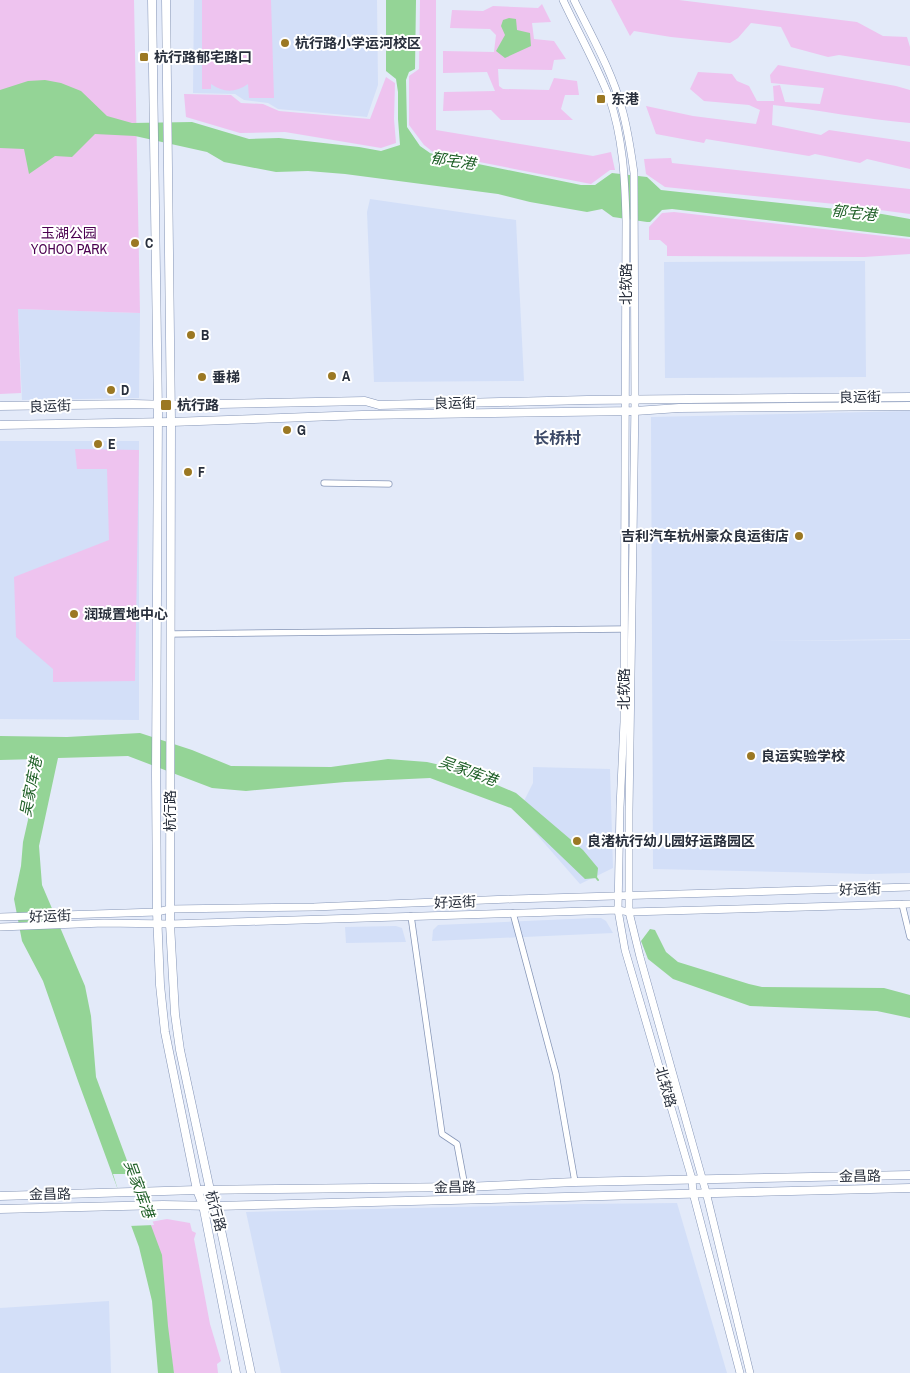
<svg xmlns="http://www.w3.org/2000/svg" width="910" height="1373" font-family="'Archivo Narrow','Noto Sans SC',sans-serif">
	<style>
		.built { fill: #d3dff8 }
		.green { fill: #eec3ef }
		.water { fill: #94d496 }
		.pier { fill: #e3eaf9 }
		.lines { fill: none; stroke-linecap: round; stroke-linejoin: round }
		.stream { stroke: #94d496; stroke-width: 2 }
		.minor-casing { stroke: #8696b7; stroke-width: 7 }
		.tertiary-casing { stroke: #8696b7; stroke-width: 8 }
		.secondary-casing { stroke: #8696b7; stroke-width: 9 }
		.minor { stroke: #fff; stroke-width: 5.5 }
		.tertiary { stroke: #fff; stroke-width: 7 }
		.secondary { stroke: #fff; stroke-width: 8 }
		.poi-dot { fill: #9b7823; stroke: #fff; stroke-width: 2 }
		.labels { text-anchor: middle; stroke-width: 4; stroke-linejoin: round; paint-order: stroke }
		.poi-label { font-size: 14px; font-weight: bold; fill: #282f3c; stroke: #fff; text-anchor: start }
		.park-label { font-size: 14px; fill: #4b0050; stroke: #fff }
		.street-label { font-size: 14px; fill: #282f3c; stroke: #fff }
		.water-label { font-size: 15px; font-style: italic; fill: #1d5e25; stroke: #fff }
		.quarter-label { font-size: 16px; font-weight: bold; fill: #3c4967; stroke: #fff }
	</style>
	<rect width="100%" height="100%" fill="#e3eaf9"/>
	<!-- built -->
	<g class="built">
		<polygon points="194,0 377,0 378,85 367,117 278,109 268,103 244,100 235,94 193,93"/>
		<polygon points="370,199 516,220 524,381 374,382 367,212"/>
		<polygon points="865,261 866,377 665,378 664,262"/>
		<polygon points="18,309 140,313 139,398 22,400"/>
		<polygon points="910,411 910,639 759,641 910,640 910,873 870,874 653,869 651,417"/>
		<polygon points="0,441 139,441 139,720 0,719"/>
		<polygon points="533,767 610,769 613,868 580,884 518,813 533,783"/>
		<polygon points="594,918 601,918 606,921 613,933 432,941 433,930 438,925"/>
		<polygon points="396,926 402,928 406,942 346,943 345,927"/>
		<polygon points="677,1203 727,1373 281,1373 246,1212 578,1204"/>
		<polygon points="109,1301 111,1373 0,1373 0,1308"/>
	</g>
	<!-- green -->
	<g class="green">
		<polygon points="0,0 134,0 140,313 18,309 21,393 0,394"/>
		<path d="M202 0H271L274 98H249L248 84C235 93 224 93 211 84V89H202Z"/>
		<polygon points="420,0 436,0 436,130 593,156 611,152 615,170 610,170 591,184 449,156 433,152 424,145 409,125 409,76 419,69"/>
		<polygon points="611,0 679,0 857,22 883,36 907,37 910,47 910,66 839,55 828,57 791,47 781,27 751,23 738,38 730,43 671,37 634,31 630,36"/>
		<polygon points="542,4 551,22 532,23 534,39 554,41 566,59 554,60 552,70 498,69 499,86 503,89 549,90 554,78 577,81 579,95 565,95 561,109 573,120 501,120 491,110 443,111 444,92 495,91 487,72 443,73 443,51 494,52 496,35 490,29 450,28 452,10 483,11 493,6 538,8"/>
		<path d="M778 65 896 86 910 90V123C864 119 819 110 773 105L772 125 821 135 829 130 910 142V169L867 159 860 163 815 154 809 156 706 139 704 143 656 134 646 106 693 116 756 124 760 110 749 105 704 101 690 89 698 72 732 74 737 81 749 86 757 101H774L773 86 780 85 785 102 820 104 824 88 771 83 770 75Z"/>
		<polygon points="386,77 395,83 394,119 396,143 381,148 285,132 240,133 186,117 184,94 231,95 241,103 263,104 279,111 370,119"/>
		<polygon points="671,158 672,163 910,189 910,214 835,204 665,187 646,174 644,159"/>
		<polygon points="674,212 910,239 910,254 864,257 667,256 667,246 660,240 649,240 649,227 662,213"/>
		<polygon points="75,449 139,450 135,681 53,682 53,669 16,637 14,577 109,540 107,469 77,469"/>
		<polygon points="167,1219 190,1223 192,1231 196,1233 194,1239 210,1324 221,1361 217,1364 218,1373 174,1373 150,1222"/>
	</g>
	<!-- water -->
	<g class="water">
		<polygon points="386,0 416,0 415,69 409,72 406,80 407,127 420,146 430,153 444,157 581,185 595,185 612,173 647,177 661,190 882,214 910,219 910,237 672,209 662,210 650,222 647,222 613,217 602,209 587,212 530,202 498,194 345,174 308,171 276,172 224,162 207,152 135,136 95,134 72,157 55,156 29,174 24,149 0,148 0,90 28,81 45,80 61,83 81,91 107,116 132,123 192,122 249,139 279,138 359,147 381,151 400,145 398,119 398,92 396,79 386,71"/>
		<polygon points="509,18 516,19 517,30 530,33 531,46 505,58 496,51 505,35 501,26 503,20"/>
		<polygon points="140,733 192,750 231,766 331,767 388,759 427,762 462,770 516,793 583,850 598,868 597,878 585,879 511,808 430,778 345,782 246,791 212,788 128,756 58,758 39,846 42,885 85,986 91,1016 96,1077 162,1255 168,1326 174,1373 158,1373 152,1301 139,1247 78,1081 43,981 22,941 14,899 21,866 23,842 35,789 39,759 0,760 0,736 67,737"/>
		<polygon points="650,929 655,930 666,952 678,962 749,984 762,987 884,988 910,995 910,1018 877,1011 750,1006 673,979 648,959 641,941"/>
	</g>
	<!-- pier -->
	<polygon class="pier" points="113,1174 135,1174 154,1225 129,1226"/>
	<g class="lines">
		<!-- stream -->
		<polyline class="stream" points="595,876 598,880"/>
		<defs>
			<g id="minor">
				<polyline points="324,483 389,484"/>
				<polyline points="171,634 624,629"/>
				<polyline points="902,904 910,937"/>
				<polyline points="513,913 556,1074 575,1182"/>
				<polyline points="411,916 442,1134 457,1144 465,1187"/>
			</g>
			<g id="tertiary">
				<path d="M563 0C578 32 596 64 609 97 623 137 625 179 626 221L624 722 620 807 618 910 625 950 692 1179 693 1193 740 1373"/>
				<path d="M574 0C591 35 612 71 622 109 628 130 631 152 634 173L635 402 629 811V912L640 957 706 1192 750 1373"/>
				<polyline points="0,917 157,912 170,909 314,907 513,899 910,887"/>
				<polyline points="0,927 104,923 170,924 618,910 629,912 910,904"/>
			</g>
			<g id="secondary">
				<polyline points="152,0 158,413 156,775 157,912 160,985 165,1032 197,1190 203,1205 236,1373"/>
				<polyline points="166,0 171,422 170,924 175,1014 180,1050 210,1190 216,1206 251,1373"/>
				<polyline points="0,406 133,404 171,405 365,401 379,405 587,400 910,397"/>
				<polyline points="0,425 171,422 362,415 635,411 679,408 910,406"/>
				<polyline points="0,1196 197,1190 465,1187 575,1182 910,1175"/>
				<polyline points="0,1209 163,1205 216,1206 910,1188"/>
			</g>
		</defs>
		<!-- minor casing -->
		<use href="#minor" class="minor-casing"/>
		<!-- tertiary casing -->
		<use href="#tertiary" class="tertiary-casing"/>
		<!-- secondary casing -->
		<use href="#secondary" class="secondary-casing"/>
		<!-- minor -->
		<use href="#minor" class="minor"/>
		<!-- tertiary -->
		<use href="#tertiary" class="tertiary"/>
		<!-- secondary -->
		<use href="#secondary" class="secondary"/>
	</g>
	<!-- markers -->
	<g class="poi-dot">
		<circle cx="285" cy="43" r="5"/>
		<rect x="139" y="52" width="10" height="10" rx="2.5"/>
		<rect x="596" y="94" width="10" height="10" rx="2.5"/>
		<circle cx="135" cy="243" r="5"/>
		<circle cx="191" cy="335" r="5"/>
		<circle cx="332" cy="376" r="5"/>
		<circle cx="202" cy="377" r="5"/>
		<circle cx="111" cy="390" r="5"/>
		<rect x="160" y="399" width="12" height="12" rx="2.5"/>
		<circle cx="287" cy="430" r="5"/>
		<circle cx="98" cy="444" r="5"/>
		<circle cx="188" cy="472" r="5"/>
		<circle cx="799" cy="536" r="5"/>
		<circle cx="74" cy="614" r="5"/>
		<circle cx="751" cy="756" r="5"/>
		<circle cx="577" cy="841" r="5"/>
	</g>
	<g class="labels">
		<!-- poi labels -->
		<g class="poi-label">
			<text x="295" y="48">杭行路小学运河校区</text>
			<text x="154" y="62">杭行路郁宅路口</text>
			<text x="611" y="104">东港</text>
			<text x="145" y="248">C</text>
			<text x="201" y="340">B</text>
			<text x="342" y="381">A</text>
			<text x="212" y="382">垂梯</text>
			<text x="121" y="395">D</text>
			<text x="177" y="410">杭行路</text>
			<text x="297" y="435">G</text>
			<text x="108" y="449">E</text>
			<text x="198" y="477">F</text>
			<text x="789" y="541" text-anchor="end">吉利汽车杭州豪众良运街店</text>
			<text x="84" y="619">润珹置地中心</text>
			<text x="761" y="761">良运实验学校</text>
			<text x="587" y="846">良渚杭行幼儿园好运路园区</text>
		</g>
		<!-- park labels -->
		<g class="park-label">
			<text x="69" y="238">玉湖公园<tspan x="69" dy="16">YOHOO PARK</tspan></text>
		</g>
		<!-- street labels -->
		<g class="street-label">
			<text transform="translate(626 284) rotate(-90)" y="5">北软路</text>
			<text transform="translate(860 397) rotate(-1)" y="5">良运街</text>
			<text transform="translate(455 403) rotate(-1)" y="5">良运街</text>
			<text transform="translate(50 406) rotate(-2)" y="5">良运街</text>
			<text transform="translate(624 689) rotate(-90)" y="5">北软路</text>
			<text transform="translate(170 811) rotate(-90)" y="5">杭行路</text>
			<text transform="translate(860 889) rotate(-2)" y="5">好运街</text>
			<text transform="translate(455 902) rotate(-2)" y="5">好运街</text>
			<text transform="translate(50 916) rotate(-2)" y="5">好运街</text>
			<text transform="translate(666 1087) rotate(74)" y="5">北软路</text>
			<text transform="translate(860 1176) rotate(-1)" y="5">金昌路</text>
			<text transform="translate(455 1187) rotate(-1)" y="5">金昌路</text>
			<text transform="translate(50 1194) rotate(-1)" y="5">金昌路</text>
			<text transform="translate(216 1211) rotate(75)" y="5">杭行路</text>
		</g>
		<!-- water labels -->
		<g class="water-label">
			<text transform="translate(453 161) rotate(9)" y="5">郁宅港</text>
			<text transform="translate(854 213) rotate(6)" y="5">郁宅港</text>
			<text transform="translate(468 771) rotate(20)" y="5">吴家库港</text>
			<text transform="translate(31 787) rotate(-79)" y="5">吴家库港</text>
			<text transform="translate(139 1189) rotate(70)" y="5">吴家库港</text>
		</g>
		<!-- quarter labels -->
		<g class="quarter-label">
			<text x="557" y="444">长桥村</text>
		</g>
	</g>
</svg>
